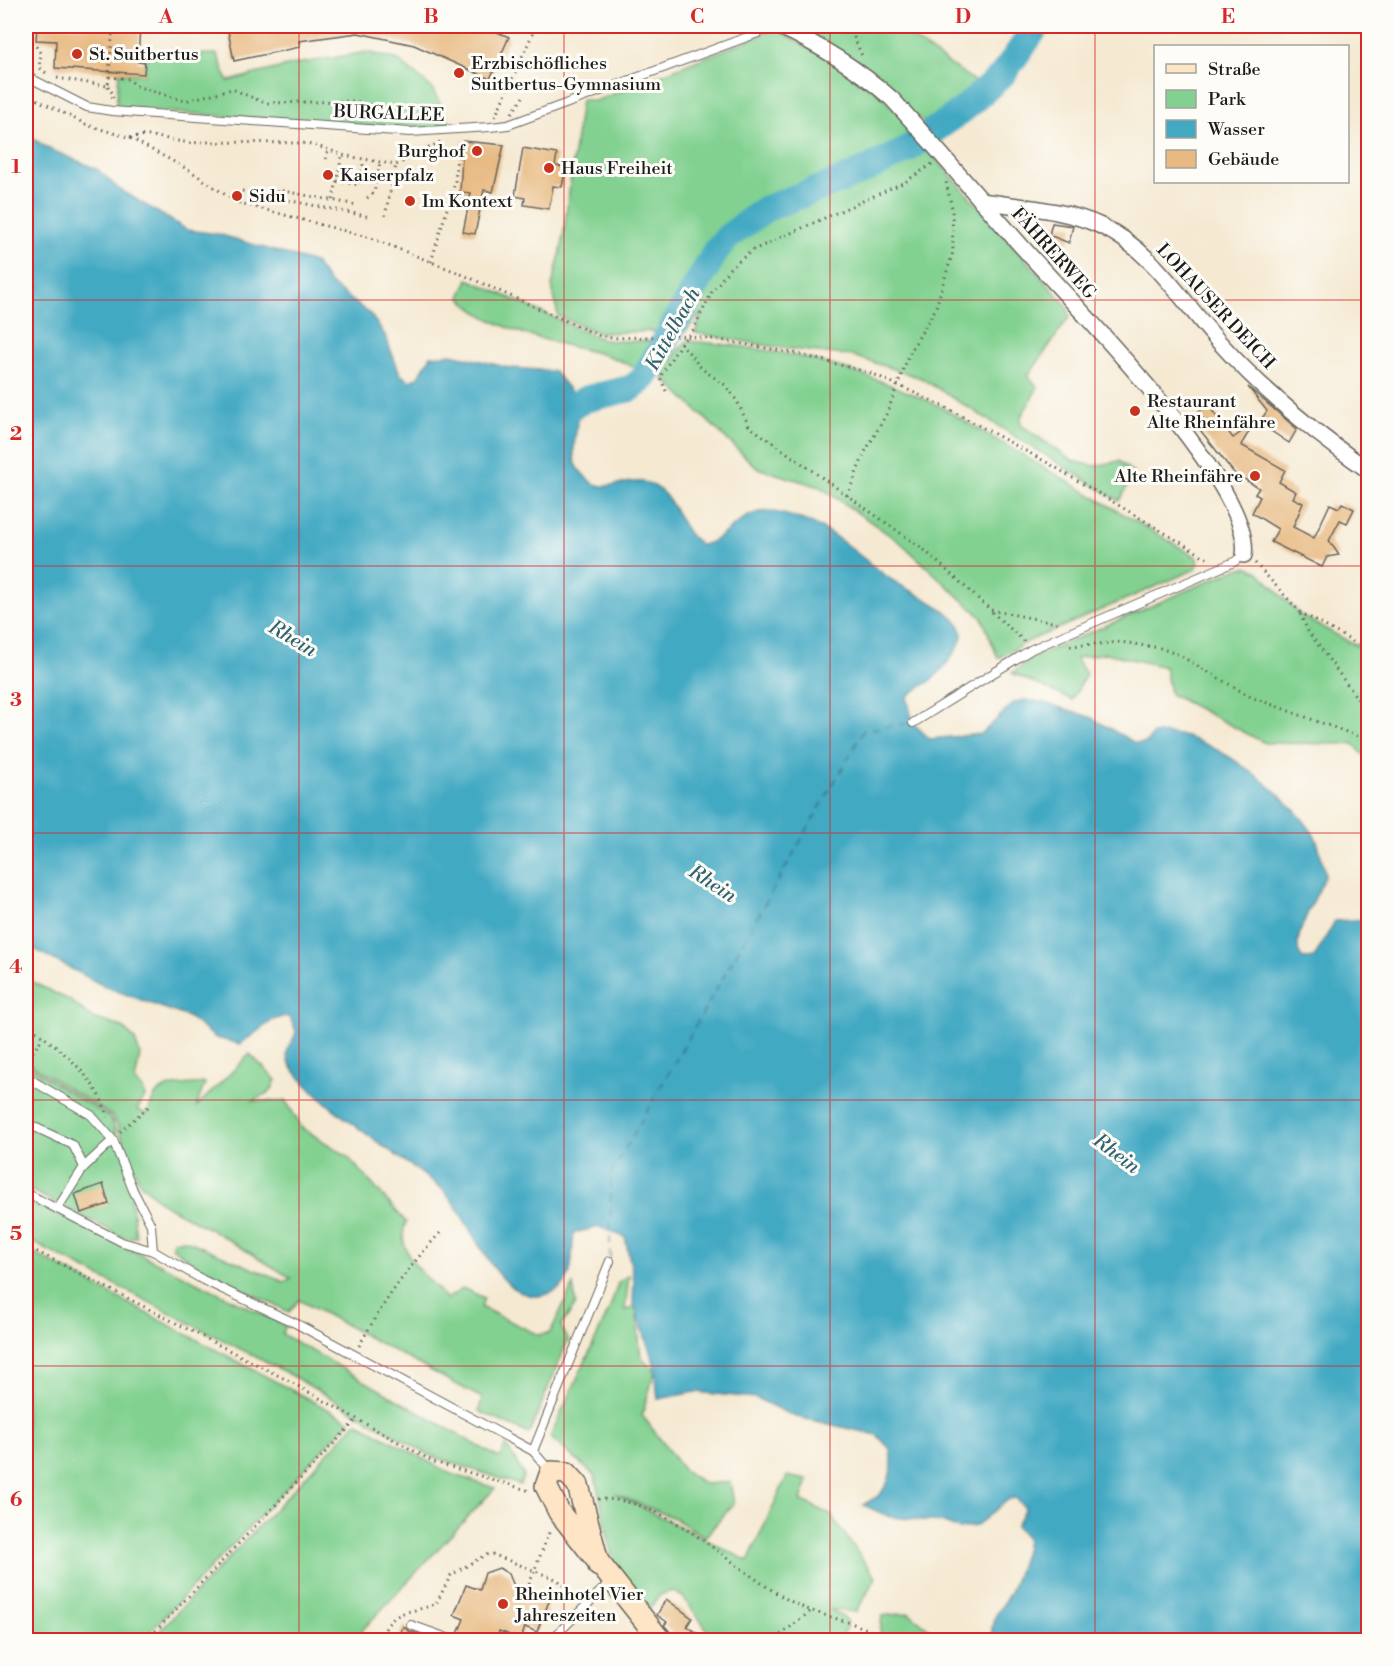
<svg xmlns="http://www.w3.org/2000/svg" width="1394" height="1666" font-family="'Libre Bodoni',serif">
	<style>
		.green { fill: #82d191; stroke: #4f7656; stroke-width: 1.5 }
		.water { fill: #43a9c3; stroke: #306270; stroke-width: 1.5 }
		.lines { fill: none; stroke-linecap: round; stroke-linejoin: round }
		.river { stroke: #43a9c3; stroke-width: 27 }
		.ferry { stroke: #306270; stroke-width: 1.5; stroke-dasharray: 8 6; stroke-linecap: butt }
		.building { fill: #e8ba82 }
		.lane-casing { stroke: #68645c; stroke-width: 10 }
		.street-casing { stroke: #68645c; stroke-width: 18 }
		.secondary-casing { stroke: #68645c; stroke-width: 24 }
		.path { stroke: #68645c; stroke-width: 3; stroke-dasharray: 1.5 4.5; stroke-linecap: butt }
		.lane { stroke: #fff; stroke-width: 8 }
		.street { stroke: #fff; stroke-width: 15 }
		.secondary { stroke: #fde5c5; stroke-width: 21 }
		.grid { fill: none; stroke: #d62828; stroke-width: 1.5; stroke-opacity: 0.55 }
		.poi-dot { fill: #c8321e; stroke: #fdfcf7; stroke-width: 2 }
		.labels { text-anchor: middle; stroke-width: 6; stroke-linejoin: round; paint-order: stroke }
		.poi-label { font-size: 18px; fill: #1c1c1c; stroke: #fdfcf7; text-anchor: start }
		.street-label { font-size: 18px; fill: #1c1c1c; stroke: #fdfcf7 }
		.water-label { font-size: 20px; font-style: italic; fill: #306270; stroke: #fdfcf7 }
		.neatline { fill: none; stroke: #d62828; stroke-width: 2 }
		.grid-label { font-size: 20px; text-anchor: middle; font-weight: bold; fill: #d62828 }
	</style>
	<rect width="100%" height="100%" fill="#fdfcf7"/>
	<filter id="ink" filterUnits="userSpaceOnUse"><feTurbulence type="fractalNoise" baseFrequency=".0167" numOctaves="2"/><feDisplacementMap in="SourceGraphic" scale="12" xChannelSelector="R" yChannelSelector="G"/><feConvolveMatrix kernelMatrix="1 2 1 2 8 2 1 2 1" color-interpolation-filters="sRGB"/></filter>
	<filter id="wash" filterUnits="userSpaceOnUse"><feTurbulence type="fractalNoise" baseFrequency=".008" numOctaves="4" result="noise"/><feDisplacementMap in="SourceGraphic" scale="24" xChannelSelector="R" yChannelSelector="G"/><feGaussianBlur stdDeviation="1.35" result="paint"/><feColorMatrix in="noise" values="0 0 0 0 0 0 0 0 0 0 0 0 0 0 0 0 0 1.4 0 .05"/><feComposite in="paint" operator="in"/></filter>
	<g filter="url(#wash)">
		<rect width="100%" height="100%" fill="#f5e9d2"/>
		<!-- green -->
		<g class="green">
			<polygon points="788,26 894,26 983,87 960,108 929,127 920,118 918,119"/>
			<path d="M776 29 865 80 922 137 904 148C849 171 750 200 713 246 695 269 681 305 666 331L599 333 558 316 552 286 562 246 581 99 595 101Z"/>
			<polygon points="366,52 398,60 432,88 452,127 424,131 116,108 119,73 144,74 145,56 217,54 228,81 291,65"/>
			<path d="M929 151 1067 306 1070 316 1028 376 1038 387 1021 417V425L1073 461 1095 466 1119 461 1134 474 1119 501 921 378 853 356 775 347 695 333 702 312 686 331 677 329C704 280 718 243 768 213Z"/>
			<path d="M468 279 599 338 613 341H661L643 372C631 366 618 359 605 355 561 343 491 332 460 297Z"/>
			<path d="M687 341C782 348 852 365 939 406L1195 556 1199 562 1196 569 1031 640 998 658 982 618 901 543 820 487 757 468 663 378 678 350Z"/>
			<polygon points="1249,567 1259,572 1300,615 1368,652 1368,760 1354,744 1265,743 1170,694 1165,667 1106,653 1076,658 1086,674 1072,700 1012,673 1034,657 1236,569"/>
			<path d="M26 979 69 1000 93 1018 122 1027 135 1040 140 1055 135 1081 143 1089 145 1097 137 1110 147 1114C150 1109 151 1101 155 1096 164 1083 191 1085 205 1083L196 1107 250 1054 276 1080 271 1091 253 1101H286L302 1128 347 1156 406 1222C393 1253 429 1278 447 1299L463 1288 484 1298 481 1307 538 1335 550 1333 573 1285 576 1304 561 1326 568 1340 529 1434 479 1411 482 1398 299 1300 289 1312 204 1270 172 1247 173 1241 186 1240 284 1282 291 1278 219 1234 163 1204 140 1183 114 1117 26 1062Z"/>
			<polygon points="26,1065 111,1118 139,1195 131,1198 136,1237 123,1237 26,1188"/>
			<polygon points="26,1198 286,1326 282,1334 499,1458 506,1445 524,1475 520,1485 429,1455 291,1375 26,1239"/>
			<polygon points="26,1249 350,1421 142,1640 26,1640"/>
			<polygon points="629,1275 625,1310 636,1308 641,1358 655,1371 642,1415 684,1471 705,1484 730,1482 734,1503 705,1537 674,1518 615,1494 748,1561 787,1476 808,1480 801,1500 831,1515 876,1578 856,1612 830,1609 847,1620 845,1630 840,1640 715,1640 683,1597 672,1591 660,1595 647,1612 612,1557 595,1476 550,1437 610,1308 618,1283"/>
			<polygon points="357,1422 451,1474 495,1488 353,1640 151,1640"/>
			<polygon points="909,1613 943,1640 879,1640 882,1616"/>
		</g>
		<!-- water -->
		<path class="water" d="M26 134 49 149 97 169 119 189 187 230 218 234 315 263 329 283 370 314 385 335 400 374 410 381 418 377 431 356 452 354 510 368 554 371 580 403C579 417 572 447 574 458 576 469 591 486 602 486 623 486 641 474 660 490 678 505 681 533 702 545 730 538 741 507 773 512 786 514 805 520 817 526 846 540 868 565 895 582 913 593 934 601 950 615 955 619 962 626 962 634 963 646 939 674 929 682 922 687 914 690 907 697L913 723 930 739 981 734 1015 702 1024 700 1042 702 1090 717 1135 743H1146L1153 734C1205 726 1287 793 1314 835 1319 843 1320 853 1322 861 1323 866 1326 871 1325 875 1320 894 1285 943 1303 959L1314 958 1335 921 1368 919V1640H993C989 1622 996 1615 1005 1601 1015 1585 1021 1564 1026 1546L1027 1539 1016 1526 1025 1508 1016 1498 1009 1499 976 1526 959 1529 941 1522 890 1517 863 1505 880 1495 888 1482 892 1466 890 1449 877 1435 793 1416 756 1398 695 1392 658 1399 654 1363 633 1302 634 1280 625 1237 599 1227 574 1233C570 1260 578 1287 544 1295 496 1306 469 1213 442 1189 412 1163 293 1091 287 1056 286 1046 295 1040 296 1031L290 1018 285 1016 273 1020 240 1044 216 1038 188 1017 106 987 26 945Z"/>
		<g class="lines">
			<!-- river -->
			<polyline class="river" points="548,420 586,399 632,388 644,378 717,249 729,236 765,209 852,176 905,151 964,109 1002,75 1037,26"/>
			<!-- ferry -->
			<polyline class="ferry" points="610,1258 611,1174 864,730 909,723"/>
		</g>
		<g id="blocks">
			<!-- building -->
			<g class="building">
				<polygon points="37,26 140,26 138,62 145,63 144,74 55,68 56,41 36,40"/>
				<polygon points="233,26 483,26 509,37 490,79 414,45 358,33 299,41 300,47 234,61 228,31 234,30"/>
				<polygon points="463,141 504,145 493,192 484,190 475,234 463,232 471,193 460,192"/>
				<polygon points="523,148 557,154 555,166 566,167 562,187 553,186 549,209 524,205 525,198 515,196"/>
				<polygon points="1052,223 1073,226 1069,243 1049,235"/>
				<polygon points="1248,387 1297,429 1289,443 1259,423 1267,411"/>
				<polygon points="1208,405 1233,438 1254,423 1241,445 1285,470 1279,482 1296,492 1293,498 1303,503 1293,527 1314,538 1330,504 1339,508 1342,503 1354,509 1347,523 1340,520 1329,541 1339,555 1327,557 1322,567 1271,542 1278,529 1252,513 1260,497 1255,494 1259,488 1234,473 1197,426 1204,420 1198,412"/>
				<polygon points="103,1184 109,1204 81,1213 75,1194"/>
				<polygon points="499,1568 509,1574 514,1586 550,1599 546,1609 549,1616 542,1618 537,1632 525,1627 521,1639 499,1631 496,1641 459,1641 457,1636 464,1619 454,1615 466,1585 480,1590 485,1573"/>
				<polygon points="666,1599 692,1618 687,1626 708,1641 680,1641 671,1633 664,1625 667,1622 657,1615"/>
				<polygon points="403,1626 409,1631 437,1641 398,1641"/>
			</g>
		</g>
	</g>
	<g filter="url(#ink)">
		<use href="#blocks" fill-opacity="0" stroke="#68645c" stroke-width="1.5"/>
		<g class="lines">
			<defs>
				<g id="lane">
					<polyline points="26,76 87,107 112,111 410,132 490,127 508,125 777,26"/>
					<polyline points="913,723 1032,649 1234,562 1244,555"/>
					<polyline points="26,1077 91,1115 113,1140"/>
					<polyline points="26,1123 73,1145 84,1167"/>
					<polyline points="26,1193 122,1242 153,1251 203,1280 297,1324 533,1451"/>
					<polyline points="57,1209 84,1167 113,1140 133,1190 151,1225 153,1251"/>
					<polyline points="551,1472 533,1451 610,1261"/>
					<polyline points="411,1625 453,1640"/>
					<polyline points="551,1640 611,1581"/>
				</g>
				<g id="street">
					<path d="M778 26C820 45 857 68 892 99 937 148 980 200 1024 249 1073 304 1255 486 1244 555"/>
					<path d="M981 201C1020 207 1065 209 1101 226 1153 250 1183 303 1220 343 1264 392 1315 433 1368 470"/>
				</g>
				<polyline id="secondary" points="599,1566 578,1485 567,1473 551,1472 546,1486 559,1512 660,1640"/>
			</defs>
			<!-- lane casing -->
			<use href="#lane" class="lane-casing"/>
			<!-- street casing -->
			<use href="#street" class="street-casing"/>
			<!-- secondary casing -->
			<use href="#secondary" class="secondary-casing"/>
			<!-- path -->
			<g class="path">
				<polyline points="849,26 863,58"/>
				<polyline points="26,41 34,43 41,54 39,67 46,73"/>
				<polyline points="109,77 129,79 136,86 185,101 232,89 265,103 355,101 391,111 403,121"/>
				<polyline points="57,78 108,86 113,26"/>
				<polyline points="108,86 113,94 112,101"/>
				<polyline points="26,94 87,125 130,138 189,170 236,202 371,238 459,273 600,336 612,338 679,336 714,339 794,353 871,373 939,404 1048,463 1210,560"/>
				<polyline points="512,113 523,97"/>
				<polyline points="495,117 536,26"/>
				<path d="M130 138C152 130 178 146 202 142L303 143 328 149 342 155 396 165 442 141"/>
				<polyline points="326,159 328,149"/>
				<polyline points="932,164 905,182 753,250 730,268 712,292 693,330 681,343 702,369 725,385 737,401 749,426 923,549 991,610 1061,624"/>
				<polyline points="337,181 359,185 364,160"/>
				<polyline points="242,191 371,217"/>
				<polyline points="277,198 278,190 357,205"/>
				<polyline points="367,198 374,193 380,163"/>
				<polyline points="333,200 342,155"/>
				<polyline points="385,216 396,165"/>
				<polyline points="431,262 455,182 458,140"/>
				<polyline points="666,391 660,377 681,343"/>
				<polyline points="847,496 865,452 887,413 910,352 935,310 953,252 952,208 946,182"/>
				<polyline points="1255,563 1300,612 1368,650"/>
				<polyline points="992,612 1025,642"/>
				<polyline points="1300,614 1308,631 1368,713"/>
				<polyline points="1070,646 1121,642 1160,648 1179,655 1251,697 1368,740"/>
				<path d="M26 1024C61 1050 94 1073 108 1117"/>
				<polyline points="26,1062 43,1037"/>
				<polyline points="120,1132 149,1106"/>
				<polyline points="26,1246 287,1380 434,1462 530,1491"/>
				<path d="M359 1346C382 1304 407 1268 440 1233"/>
				<path d="M598 1499C673 1497 734 1574 798 1605 827 1619 860 1621 886 1640"/>
				<polyline points="527,1590 550,1530"/>
				<polyline points="147,1640 357,1419"/>
				<path d="M380 1640C393 1607 406 1615 436 1604L451 1575 485 1555 492 1554 558 1580 577 1599"/>
				<polyline points="739,1640 779,1636 811,1611"/>
			</g>
			<!-- lane -->
			<use href="#lane" class="lane"/>
			<!-- street -->
			<use href="#street" class="street"/>
			<!-- secondary -->
			<use href="#secondary" class="secondary"/>
		</g>
	</g>
	<!-- grid -->
	<path class="grid" d="M299 26V1640M564 26V1640M830 26V1640M1095 26V1640M26 300H1368M26 566H1368M26 833H1368M26 1100H1368M26 1366H1368"/>
	<!-- markers -->
	<g class="poi-dot">
		<circle cx="77" cy="54" r="6"/>
		<circle cx="459" cy="73" r="6"/>
		<circle cx="477" cy="151" r="6"/>
		<circle cx="549" cy="168" r="6"/>
		<circle cx="328" cy="175" r="6"/>
		<circle cx="237" cy="196" r="6"/>
		<circle cx="410" cy="201" r="6"/>
		<circle cx="1135" cy="411" r="6"/>
		<circle cx="1255" cy="476" r="6"/>
		<circle cx="503" cy="1604" r="6"/>
	</g>
	<g class="labels">
		<!-- poi labels -->
		<g class="poi-label">
			<text x="89" y="60">St. Suitbertus</text>
			<text x="471" y="69">Erzbischöfliches<tspan x="471" dy="21">Suitbertus-Gymnasium</tspan></text>
			<text x="465" y="157" text-anchor="end">Burghof</text>
			<text x="561" y="174">Haus Freiheit</text>
			<text x="340" y="181">Kaiserpfalz</text>
			<text x="249" y="202">Sidu</text>
			<text x="422" y="207">Im Kontext</text>
			<text x="1147" y="407">Restaurant<tspan x="1147" dy="21">Alte Rheinfähre</tspan></text>
			<text x="1243" y="482" text-anchor="end">Alte Rheinfähre</text>
			<text x="515" y="1600">Rheinhotel Vier<tspan x="515" dy="21">Jahreszeiten</tspan></text>
		</g>
		<!-- street labels -->
		<g class="street-label">
			<text transform="translate(389 113) rotate(2)" y="6">BURGALLEE</text>
			<text transform="translate(1054 253) rotate(48)" y="6">FÄHRERWEG</text>
			<text transform="translate(1216 306) rotate(47)" y="6">LOHAUSER DEICH</text>
		</g>
		<!-- water labels -->
		<g class="water-label">
			<text transform="translate(672 329) rotate(-61)" y="7">Kittelbach</text>
			<text transform="translate(293 638) rotate(31)" y="7">Rhein</text>
			<text transform="translate(713 883) rotate(33)" y="7">Rhein</text>
			<text transform="translate(1117 1153) rotate(37)" y="7">Rhein</text>
		</g>
	</g>
	<!-- margin -->
	<rect width="1394" height="1666" fill="none" stroke="#fdfcf7" stroke-width="66"/>
	<!-- legend -->
	<rect x="1154" y="45" width="195" height="138" fill="#fdfcf7" stroke="#a3a29f" stroke-width="1.5"/>
	<rect x="1166" y="64" width="30" height="9" fill="#fde5c5" stroke="#a3a29f" stroke-width="1.5"/>
	<text x="1208" y="75" font-size="18" fill="#1c1c1c">Straße</text>
	<rect x="1166" y="90" width="30" height="18" fill="#82d191" stroke="#a3a29f" stroke-width="1.5"/>
	<text x="1208" y="105" font-size="18" fill="#1c1c1c">Park</text>
	<rect x="1166" y="120" width="30" height="18" fill="#43a9c3" stroke="#a3a29f" stroke-width="1.5"/>
	<text x="1208" y="135" font-size="18" fill="#1c1c1c">Wasser</text>
	<rect x="1166" y="150" width="30" height="18" fill="#e8ba82" stroke="#a3a29f" stroke-width="1.5"/>
	<text x="1208" y="165" font-size="18" fill="#1c1c1c">Gebäude</text>
	<rect x="33" y="33" width="1328" height="1600" class="neatline"/>
	<g class="grid-label">
		<text x="166" y="23">A</text>
		<text x="431" y="23">B</text>
		<text x="697" y="23">C</text>
		<text x="963" y="23">D</text>
		<text x="1228" y="23">E</text>
		<text x="16" y="173">1</text>
		<text x="16" y="440">2</text>
		<text x="16" y="706">3</text>
		<text x="16" y="973">4</text>
		<text x="16" y="1240">5</text>
		<text x="16" y="1506">6</text>
	</g>
</svg>
